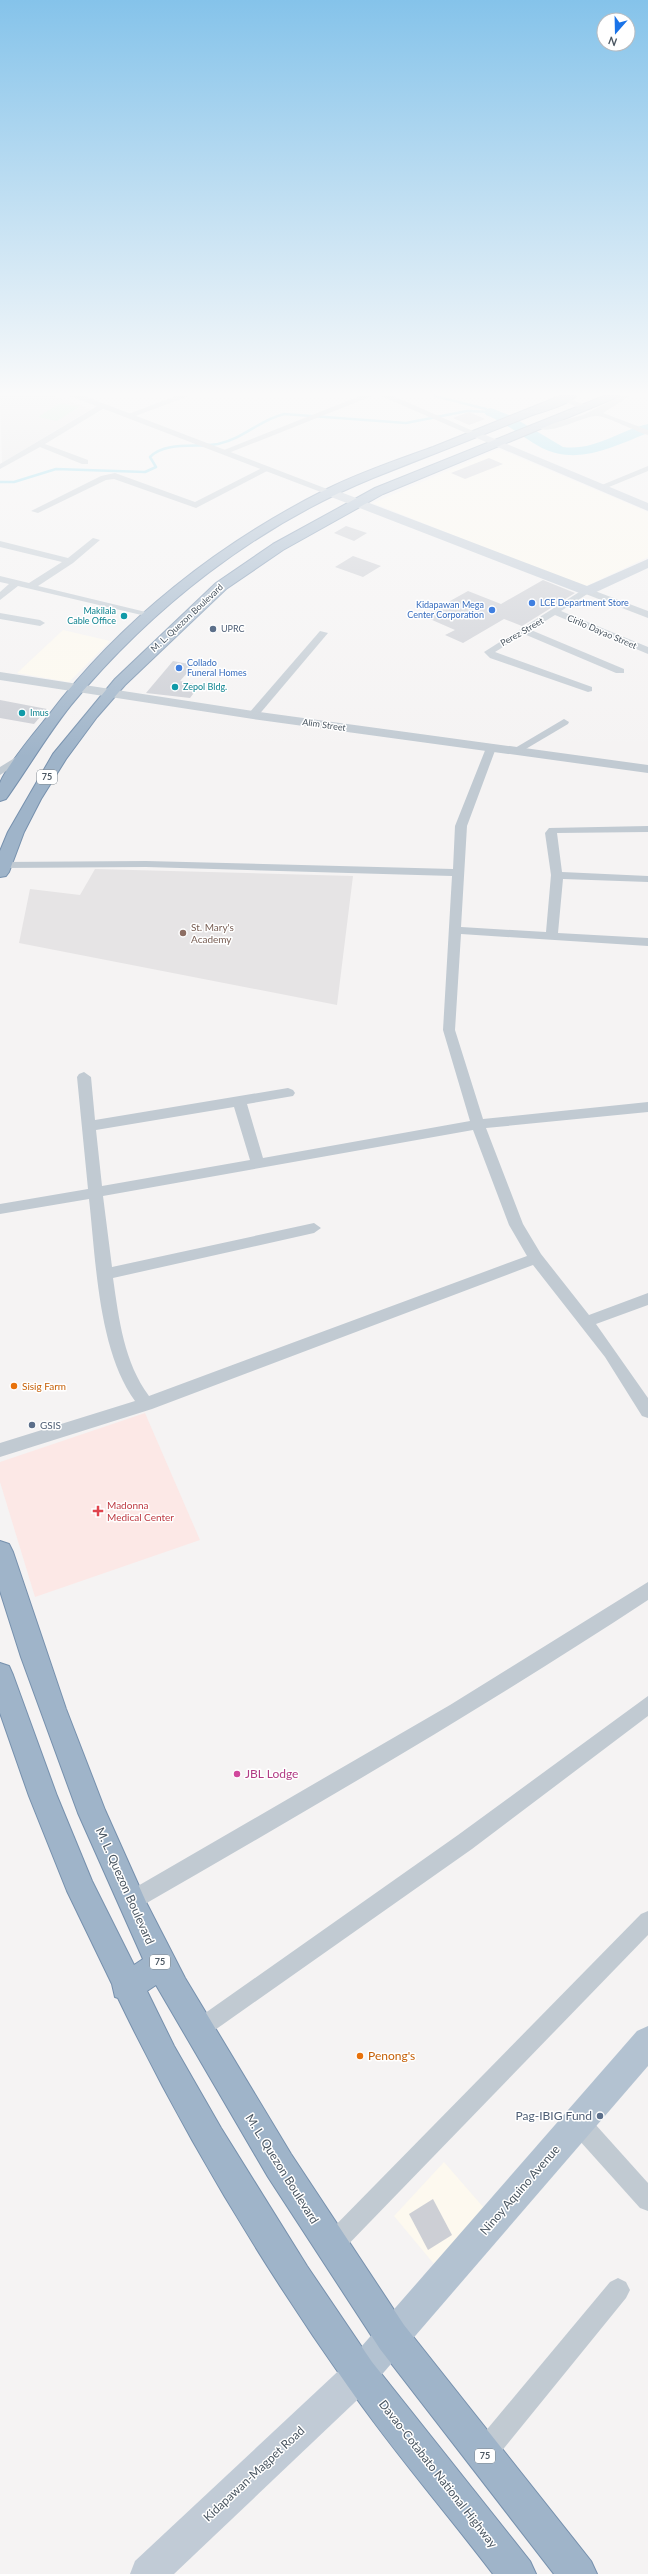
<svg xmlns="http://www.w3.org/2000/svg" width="648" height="2574" font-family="Lato,sans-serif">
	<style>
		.commercial { fill: #fdf9ef }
		.education { fill: #e6e4e5 }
		.medical { fill: #fce8e6 }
		.green { fill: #c3f1d5 }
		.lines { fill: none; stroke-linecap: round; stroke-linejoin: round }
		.stream { stroke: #90daee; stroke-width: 2.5 }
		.river { fill: #90daee; fill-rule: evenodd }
		.building { fill: #cdcfd5 }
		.trunk-casing { stroke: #7690ad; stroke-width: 2 }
		.minor { fill: #c1cad2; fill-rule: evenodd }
		.tertiary { fill: #c1cad2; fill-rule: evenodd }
		.secondary { fill: #c1cbd6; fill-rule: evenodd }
		.primary { fill: #b3c2d1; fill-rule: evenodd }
		.trunk { fill: #9fb4c9; fill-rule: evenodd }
		.shop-dot { fill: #3f7fe0; stroke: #fff; stroke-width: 1.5 }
		.culture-dot { fill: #0f9aa8; stroke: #fff; stroke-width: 1.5 }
		.service-dot { fill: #5c6f8a; stroke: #fff; stroke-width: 1.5 }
		.education-dot { fill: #8d6e63; stroke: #fff; stroke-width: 1.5 }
		.food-dot { fill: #e8710a; stroke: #fff; stroke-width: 1.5 }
		.health-dot { fill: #e0444e; stroke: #fff; stroke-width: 1.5 }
		.hotel-dot { fill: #d1479c; stroke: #fff; stroke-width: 1.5 }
		.labels { text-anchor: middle; stroke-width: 3; stroke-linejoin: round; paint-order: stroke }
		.far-shop-label { font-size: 9px; fill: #366cbe; stroke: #fff; text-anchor: start }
		.far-culture-label { font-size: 9px; fill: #0d838f; stroke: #fff; text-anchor: start }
		.far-street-label { font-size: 9px; fill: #4a5661; stroke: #fff }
		.far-service-label { font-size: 9px; fill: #4e5e75; stroke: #fff; text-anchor: start }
		.shield { fill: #fff; stroke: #808990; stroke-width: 1 }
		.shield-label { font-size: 9px; font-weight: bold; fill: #4a5661 }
		.education-label { font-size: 10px; fill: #785e54; stroke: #fff; text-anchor: start }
		.food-label { font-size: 10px; fill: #c56008; stroke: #fff; text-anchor: start }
		.service-label { font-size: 10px; fill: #4e5e75; stroke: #fff; text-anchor: start }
		.health-label { font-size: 10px; fill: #be3a42; stroke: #fff; text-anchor: start }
		.near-hotel-label { font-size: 12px; fill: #b23c85; stroke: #fff; text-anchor: start }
		.near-street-label { font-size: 12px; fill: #4a5661; stroke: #fff }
		.near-food-label { font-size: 12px; fill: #c56008; stroke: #fff; text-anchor: start }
		.near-service-label { font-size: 12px; fill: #4e5e75; stroke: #fff; text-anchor: end }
	</style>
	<rect width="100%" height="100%" fill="#f5f3f3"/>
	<!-- commercial -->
	<g class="commercial">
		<polygon points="499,449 648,512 648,557 584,587 373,503"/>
		<polygon points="63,630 110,641 69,682 17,673"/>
		<polygon points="444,2162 484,2208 434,2264 394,2216"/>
	</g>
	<!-- education -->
	<g class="education">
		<polygon points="0,396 56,396 91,409 2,463"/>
		<polygon points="95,869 353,876 337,1005 19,943 30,889 80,895"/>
	</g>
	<!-- medical -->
	<polygon class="medical" points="145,1413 200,1540 35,1597 0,1482 0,1462"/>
	<!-- green -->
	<polygon class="green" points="60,403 79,407 57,421 38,417"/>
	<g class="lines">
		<!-- stream -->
		<g class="stream">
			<polyline points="435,396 486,409"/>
			<path d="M0 482H14L56 469 145 472 156 467 150 457C166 441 197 448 218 444 245 438 259 420 284 414L406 423 467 411 491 412"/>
		</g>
		<!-- river -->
		<path class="river" d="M491 408 511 416 563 447C595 451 618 431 648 424V433C614 446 579 466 542 448 523 438 507 423 486 415L484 412 486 409Z"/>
	</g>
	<!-- building -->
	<g class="building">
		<polygon points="469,412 485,419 469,425 453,418"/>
		<polygon points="489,458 503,464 465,479 451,473"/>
		<polygon points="346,526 367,533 354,541 334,533"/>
		<polygon points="353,556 381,566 363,577 335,567"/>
		<polygon points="543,580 575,593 522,626 504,619 463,643 445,635 455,630 423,616 468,591 501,604"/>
		<polygon points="173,661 194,665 180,681 200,685 190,698 146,693"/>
		<polygon points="0,700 47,709 34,724 0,718"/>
		<polygon points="433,2199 452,2235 428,2250 409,2214"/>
	</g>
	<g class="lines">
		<defs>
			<g id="trunk">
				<path d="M560 396H576C566 406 544 411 530 416 478 437 425 457 373 478 256 526 152 607 71 705 47 735 28 768 6 799L0 801C0 796 0 788 0 783 7 765 35 732 48 716 121 620 219 543 327 489 361 472 397 460 433 447 476 430 517 413 560 396Z"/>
				<polygon points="604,396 620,396 383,494 283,550 226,589 125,685 97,717 66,759 41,799 24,832 9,872 6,876 0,877 0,851 8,832 53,754 115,679 216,583 273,544 375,488"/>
				<path d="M0 1541 9 1544 13 1552 66 1709 105 1810 147 1904 185 1978 291 2154 404 2325 591 2561 597 2574H554L380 2349 268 2177 156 1985 147 1991 174 2046 221 2128 307 2266 372 2362 530 2561 536 2574H493C445 2511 392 2450 347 2385 261 2263 183 2133 118 1998L115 1997 112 1984 67 1891 29 1796 0 1713V1663L9 1666 13 1675 57 1796 92 1881 134 1965 143 1959 78 1813 21 1657 0 1591Z"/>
			</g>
		</defs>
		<!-- trunk casing -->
		<use href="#trunk" class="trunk-casing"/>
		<!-- minor -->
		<g class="minor">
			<polygon points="176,396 189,396 130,418 123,416"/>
			<polygon points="360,396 372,396 226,454 219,452"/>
			<polygon points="381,396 393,396 480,434 473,436"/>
			<polygon points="552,396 564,396 591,408 584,410"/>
			<path d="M621 396H630L603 413 648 430V435C636 432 605 415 596 416 583 416 548 437 537 427L583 415Z"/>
			<polygon points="99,405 106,407 45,444 88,460 88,464 82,464 40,447 0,469 0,464"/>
			<polygon points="648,466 648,471 604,489 597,487"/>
			<polygon points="264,467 271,469 196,508 114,479 106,480 38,513 31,511 101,476 115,473 195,502"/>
			<polygon points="93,538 100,540 73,563 38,586 150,613 150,617 18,586 0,600 0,592 9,584 0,582 0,576 29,583 62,562 0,547 0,541 68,558"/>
			<polygon points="584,589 592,591 561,611 648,647 648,654 555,615 531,630 624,669 624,673 616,673 524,634 495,652 592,687 592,691 588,692 490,658 484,652"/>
			<polygon points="0,613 40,620 45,623 40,626 0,619"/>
			<polygon points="320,631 328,633 257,717 249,717 249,713"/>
			<polygon points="564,719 569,722 568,724 519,753 515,754 510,751"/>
			<path d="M491 745 496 748 467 826 461 927 546 932 551 875 545 833 549 828 648 826V832L557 833 562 872 648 876V882L563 879 558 933 648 938V946L461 934 455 1030 483 1119 648 1102V1112L486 1128 523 1224 541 1254 589 1315 648 1293V1305L596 1324 648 1398V1418L642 1416 605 1357 533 1265 152 1409 0 1457V1443L135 1401C98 1350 96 1261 89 1199L0 1214V1204L88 1189 77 1077 79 1074 84 1072 91 1077 95 1120 288 1088 293 1090 295 1093 293 1096 247 1104 263 1158 470 1121 443 1030 452 876 146 867 2 868 0 862 146 861 453 869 455 826 486 748ZM234 1107 250 1160 102 1186 96 1130ZM473 1130 509 1225 527 1256 149 1396C124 1362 119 1320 113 1278L314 1233 321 1228 314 1223 112 1267 103 1196Z"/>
			<polygon points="26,751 30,752 30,756 0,775 0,767"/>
			<path d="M648 1582V1600C482 1709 310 1809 138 1908L131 1911 124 1908 121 1901 124 1894 450 1705Z"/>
			<polygon points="648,1696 648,1716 472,1849 205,2037 198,2041 191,2037 187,2030 191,2023 458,1835"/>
			<polygon points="648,1911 648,1935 338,2255 330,2258 322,2255 319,2247 322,2239 641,1914"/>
			<polygon points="578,2111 586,2114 648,2183 648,2211 640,2208 570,2130 567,2122 570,2114"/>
			<polygon points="618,2278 626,2282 630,2290 626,2298 492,2463 483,2466 474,2463 471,2454 474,2445 610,2282"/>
		</g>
		<!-- tertiary -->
		<g class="tertiary">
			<polygon points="70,396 84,396 335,492 326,494"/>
			<polygon points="587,588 648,611 648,618 583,593 581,591"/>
			<polygon points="0,672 253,711 648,765 648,773 253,719 0,680"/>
		</g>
		<!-- secondary -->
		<g class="secondary">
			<polygon points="476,431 648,503 648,511 472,436 472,432"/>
			<polygon points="330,488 587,586 648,559 648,568 592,594 582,594 326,495 324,492"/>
			<polygon points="360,2357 372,2362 377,2374 372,2386 174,2574 130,2574 135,2561 348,2362"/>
		</g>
		<!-- primary -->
		<polygon class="primary" points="648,2026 648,2066 372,2386 360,2392 348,2386 342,2374 348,2362 637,2031"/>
		<!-- trunk -->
		<use href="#trunk" class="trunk"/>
	</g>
	<!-- sky -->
	<linearGradient id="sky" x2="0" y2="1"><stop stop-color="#85c3ea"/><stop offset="0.52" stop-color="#fafafa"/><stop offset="1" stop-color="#fafafa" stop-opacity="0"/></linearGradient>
	<rect width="648" height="757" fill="url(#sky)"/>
	<!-- markers -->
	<g class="shop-dot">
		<circle cx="532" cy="603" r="4"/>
		<circle cx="492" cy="610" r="4"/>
		<circle cx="179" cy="668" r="4"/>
	</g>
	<g class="culture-dot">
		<circle cx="124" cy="616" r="4"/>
		<circle cx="175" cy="687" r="4"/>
		<circle cx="22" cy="713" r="4"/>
	</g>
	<g class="service-dot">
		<circle cx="213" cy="629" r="4"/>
		<circle cx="32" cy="1425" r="4"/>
		<circle cx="600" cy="2116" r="4"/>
	</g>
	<circle class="education-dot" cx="183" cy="933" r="4"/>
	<g class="food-dot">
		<circle cx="14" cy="1386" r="4"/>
		<circle cx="360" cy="2056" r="4"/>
	</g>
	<path class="health-dot" d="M96 1505h4v4h4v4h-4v4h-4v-4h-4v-4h4z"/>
	<circle class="hotel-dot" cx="237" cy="1774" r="4"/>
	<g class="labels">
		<!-- far-shop labels -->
		<g class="far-shop-label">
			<text x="540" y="606">LCE Department Store</text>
			<text x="484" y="608" text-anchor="end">Kidapawan Mega<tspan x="484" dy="10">Center Corporation</tspan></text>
			<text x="187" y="666">Collado<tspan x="187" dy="10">Funeral Homes</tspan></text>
		</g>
		<!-- far-culture labels -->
		<g class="far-culture-label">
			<text x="116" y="614" text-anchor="end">Makilala<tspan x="116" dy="10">Cable Office</tspan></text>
			<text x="183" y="690">Zepol Bldg.</text>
			<text x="30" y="716">Imus</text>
		</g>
		<!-- far-street labels -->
		<g class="far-street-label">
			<text transform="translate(187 618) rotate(-43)" y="3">M. L. Quezon Boulevard</text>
			<text transform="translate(522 632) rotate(-30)" y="3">Perez Street</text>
			<text transform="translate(602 632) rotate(23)" y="3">Cirilo Dayao Street</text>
			<text transform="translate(324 725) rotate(8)" y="3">Alim Street</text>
		</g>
		<!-- far-service labels -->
		<g class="far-service-label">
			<text x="221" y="632">UPRC</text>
		</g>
		<!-- shield labels -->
		<g class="shield">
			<rect x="37" y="770" width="20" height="14" rx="3"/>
			<rect x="150" y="1955" width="20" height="14" rx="3"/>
			<rect x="475" y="2449" width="20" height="14" rx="3"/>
		</g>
		<g class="shield-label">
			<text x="47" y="780">75</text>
			<text x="160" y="1965">75</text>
			<text x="485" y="2459">75</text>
		</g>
		<!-- education labels -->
		<g class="education-label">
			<text x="191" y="931">St. Mary's<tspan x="191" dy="12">Academy</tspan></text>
		</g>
		<!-- food labels -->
		<g class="food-label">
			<text x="22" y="1390">Sisig Farm</text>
		</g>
		<!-- service labels -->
		<g class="service-label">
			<text x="40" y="1429">GSIS</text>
		</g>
		<!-- health labels -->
		<g class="health-label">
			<text x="107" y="1509">Madonna<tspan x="107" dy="12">Medical Center</tspan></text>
		</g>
		<!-- near-hotel labels -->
		<g class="near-hotel-label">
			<text x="245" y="1778">JBL Lodge</text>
		</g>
		<!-- near-street labels -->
		<g class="near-street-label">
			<text transform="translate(125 1886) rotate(66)" y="4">M. L. Quezon Boulevard</text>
			<text transform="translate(282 2169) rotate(58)" y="4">M. L. Quezon Boulevard</text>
			<text transform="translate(520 2190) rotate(-49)" y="4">Ninoy Aquino Avenue</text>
			<text transform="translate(254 2474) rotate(-43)" y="4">Kidapawan-Magpet Road</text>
			<text transform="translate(438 2474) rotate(52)" y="4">Davao-Cotabato National Highway</text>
		</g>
		<!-- near-food labels -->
		<g class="near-food-label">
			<text x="368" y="2060">Penong's</text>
		</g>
		<!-- near-service labels -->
		<g class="near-service-label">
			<text x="592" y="2120">Pag-IBIG Fund</text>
		</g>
	</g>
	<!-- north arrow -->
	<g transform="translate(616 32) rotate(200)"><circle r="19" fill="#ffffff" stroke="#b7bbc0"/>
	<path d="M0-3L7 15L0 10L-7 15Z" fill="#1a73e8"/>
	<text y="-6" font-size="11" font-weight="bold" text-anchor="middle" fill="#4a5661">N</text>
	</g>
</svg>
